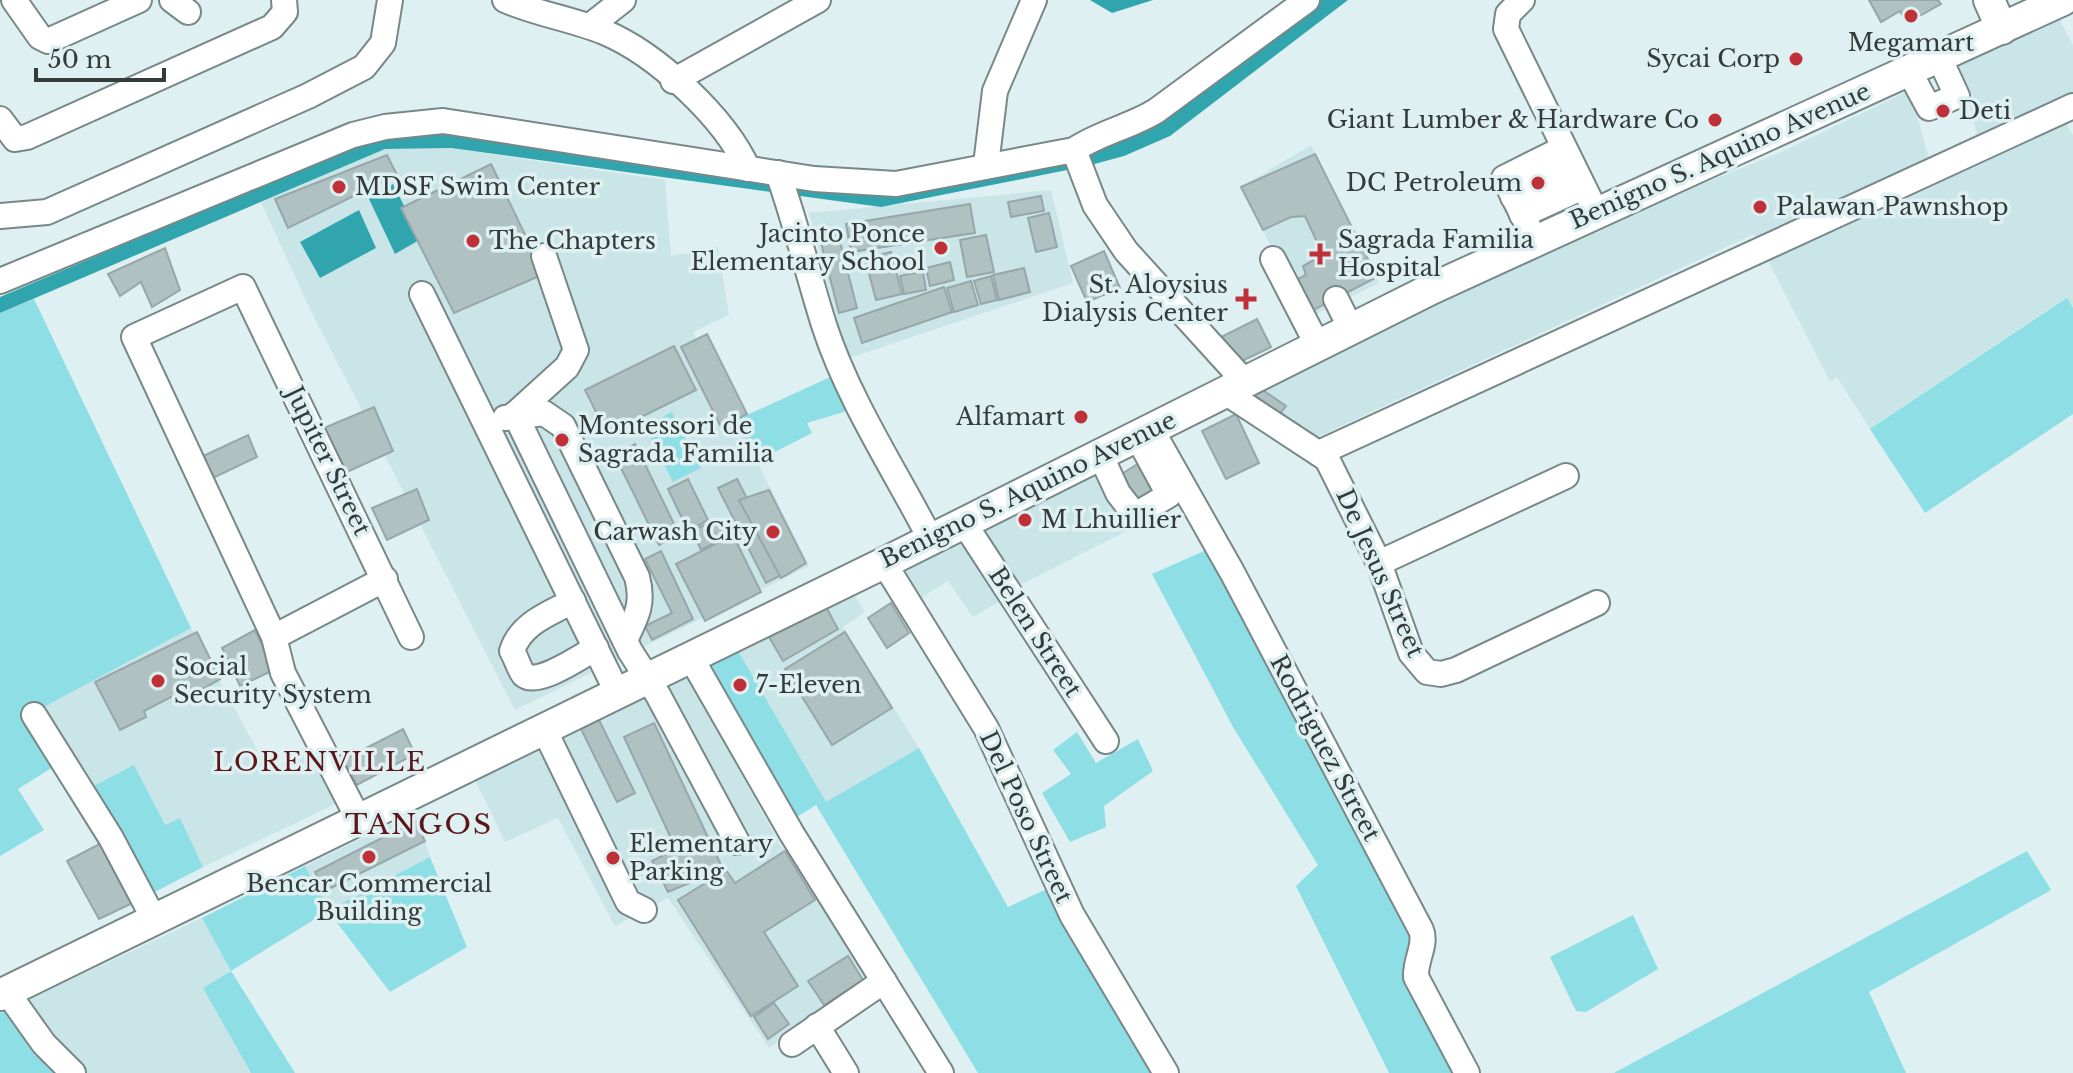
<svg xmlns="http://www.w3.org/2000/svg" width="2073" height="1073" font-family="'Libre Baskerville',serif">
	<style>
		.built { fill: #cae5e8 }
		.green { fill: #8edee5 }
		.water { fill: #31a5ae }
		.building { fill: #b0c1c2; stroke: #97a7a9; stroke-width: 2 }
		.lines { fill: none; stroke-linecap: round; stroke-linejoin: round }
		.minor-casing { stroke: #788889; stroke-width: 28 }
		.major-casing { stroke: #788889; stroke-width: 34 }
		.minor { stroke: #fff; stroke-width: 24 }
		.major { stroke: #fff; stroke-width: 30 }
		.poi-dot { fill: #c03039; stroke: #def0f1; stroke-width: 3 }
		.labels { text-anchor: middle; stroke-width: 7; stroke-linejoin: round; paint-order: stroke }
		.poi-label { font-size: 24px; fill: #343b3b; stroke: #def0f1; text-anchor: start }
		.street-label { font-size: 24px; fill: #343b3b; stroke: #def0f1 }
		.neighbourhood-label { font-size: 26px; letter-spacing: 2px; fill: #5b1619; stroke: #def0f1 }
		.quarter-label { font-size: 28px; letter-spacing: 2px; fill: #5b1619; stroke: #def0f1 }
	</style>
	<rect width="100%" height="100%" fill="#def0f1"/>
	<!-- built -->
	<g class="built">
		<polygon points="2058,17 2073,45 2073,94 1977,135 1958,62"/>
		<polygon points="1910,90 1934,177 2063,119 2073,135 2073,308 2067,298 1870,429 1837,377 1830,381 1754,234 1309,441 1275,420 1257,386 1548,245 1777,154"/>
		<polygon points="1311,145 1379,283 1308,318 1241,187"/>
		<polygon points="450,148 665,180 671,256 718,247 729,315 693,332 809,566 515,710 308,305 261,202 385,149"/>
		<polygon points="1051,190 1073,283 847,359 809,213"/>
		<polygon points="1097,471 1131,529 1012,589 976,531"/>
		<polygon points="968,534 1006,598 973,617 948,581 918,600 898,567"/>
		<polygon points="852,591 865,612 843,627 919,748 826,803 738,651"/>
		<polygon points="191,628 269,772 309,749 340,802 203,867 180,819 165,826 134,766 88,789 37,710"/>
		<polygon points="686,674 781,846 869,979 769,1048 668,898 615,926 558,818 505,842 475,780"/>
		<polygon points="416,812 430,857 328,911 305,866"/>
		<polygon points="202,918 231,971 203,988 251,1073 66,1073 57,1059 35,1056 7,1010"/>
	</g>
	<!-- green -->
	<g class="green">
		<polygon points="2067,298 2073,308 2073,414 1925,513 1870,429"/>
		<polygon points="34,299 191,628 27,716 58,764 18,789 44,830 0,856 0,313"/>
		<polygon points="837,374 854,409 807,423 812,433 757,461 736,420"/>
		<polygon points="672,412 701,468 673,482 645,426"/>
		<polygon points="1211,548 1415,945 1403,972 1454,1073 1389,1073 1296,886 1318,865 1233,727 1152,574"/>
		<polygon points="738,651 826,802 919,748 1008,907 1051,887 1158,1073 978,1073 816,805 792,820 711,664"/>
		<polygon points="1077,732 1096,763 1138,739 1153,771 1104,806 1106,827 1070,842 1042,793 1071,774 1053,750"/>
		<polygon points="134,765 165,825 180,818 203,867 147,896 88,789"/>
		<polygon points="2027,851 2051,890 1869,992 1906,1073 1614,1073"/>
		<polygon points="430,857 467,947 390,992 328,911 231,971 295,1073 251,1073 203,988 231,971 202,918 305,866 329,910"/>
		<polygon points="1633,915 1658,969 1586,1012 1576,1011 1550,957"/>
		<polygon points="7,1010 35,1056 57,1059 66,1073 0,1073 0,1013"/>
	</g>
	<!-- water -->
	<g class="water">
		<polygon points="1090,0 1153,0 1112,13"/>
		<polygon points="1320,0 1348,0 1170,136 1124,156 1087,166 881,207 451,148 385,149 0,313 0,297 384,134 438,130 827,189 1070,157 1306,13"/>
		<polygon points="393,184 421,239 395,254 369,199"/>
		<polygon points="359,210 376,248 320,278 300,242"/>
	</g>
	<!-- building -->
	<g class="building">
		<polygon points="1869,0 1938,0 1941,4 1907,23 1900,11 1881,22"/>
		<polygon points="1315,154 1377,277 1306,314 1290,283 1306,275 1303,266 1323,255 1305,216 1291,217 1263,230 1241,187"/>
		<polygon points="387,155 397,175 288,228 275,199"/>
		<polygon points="491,164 544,274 454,313 401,208"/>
		<polygon points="1041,196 1044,211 1011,217 1008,202"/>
		<polygon points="970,204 975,233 851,252 846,224"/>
		<polygon points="1049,213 1057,247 1036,252 1028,218"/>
		<polygon points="837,230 857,308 839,313 819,235"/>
		<polygon points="986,235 994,272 967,277 960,240"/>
		<polygon points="165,248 180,290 152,307 141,282 120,296 108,274"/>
		<polygon points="1104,251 1120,288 1087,302 1071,266"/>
		<polygon points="891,252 902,294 876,300 865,258"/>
		<polygon points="950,262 954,280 930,286 926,268"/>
		<polygon points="1024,268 1030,292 999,300 993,275"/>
		<polygon points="923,271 926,290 904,294 900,276"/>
		<polygon points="991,276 997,300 981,304 974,281"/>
		<polygon points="971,281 978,305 954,312 947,288"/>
		<polygon points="944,287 952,312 862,343 854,318"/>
		<polygon points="1257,319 1271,347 1240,362 1219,338"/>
		<polygon points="707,334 747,414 721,427 681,347"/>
		<polygon points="674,346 696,390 607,434 585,390"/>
		<polygon points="1257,386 1286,406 1275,420 1242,398"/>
		<polygon points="374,407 393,451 347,472 324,428"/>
		<polygon points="1236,414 1259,463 1226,479 1202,431"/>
		<polygon points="248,435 257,457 211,479 201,457"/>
		<polygon points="635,444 679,534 659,545 614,454"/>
		<polygon points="1141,462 1165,502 1144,514 1120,475"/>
		<polygon points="688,479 708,520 688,531 668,489"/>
		<polygon points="737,479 785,573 766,583 718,488"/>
		<polygon points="417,489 429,520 387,540 372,508"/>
		<polygon points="769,490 806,563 781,578 739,500"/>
		<polygon points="716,519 725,538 701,550 692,531"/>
		<polygon points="733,535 761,592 705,621 676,564"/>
		<polygon points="661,551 693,619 652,640 645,626 672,613 645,559"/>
		<polygon points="891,603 909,633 887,648 868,618"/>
		<polygon points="825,605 838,629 783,661 769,637"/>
		<polygon points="255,630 274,670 240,686 222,648"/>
		<polygon points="197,632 220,679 194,694 190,687 144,711 146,717 120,730 95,682"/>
		<polygon points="845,632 892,708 832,745 785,669"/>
		<polygon points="599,720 635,793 617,802 581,729"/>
		<polygon points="654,723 723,869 668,892 652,861 676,849 624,737"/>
		<polygon points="403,729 415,754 357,785 343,760"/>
		<polygon points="415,821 425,841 325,891 315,872"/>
		<polygon points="107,840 139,900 99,919 67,861"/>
		<polygon points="785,851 815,900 764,932 798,986 751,1016 678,900 726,870 735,883"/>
		<polygon points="848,956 863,980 824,1005 808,981"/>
		<polygon points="774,1003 789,1024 768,1039 754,1017"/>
	</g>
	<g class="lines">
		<defs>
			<g id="minor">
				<polyline points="14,0 40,37 48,41 139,0"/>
				<polyline points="172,0 188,12"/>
				<path d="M505 0C537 14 572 19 604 32 657 54 725 118 748 169"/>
				<polyline points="1522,0 1508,14 1506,29 1596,212"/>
				<polyline points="590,26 623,0"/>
				<polyline points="1909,71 1929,108 1957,96 1939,57"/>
				<polyline points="673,81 818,0"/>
				<polyline points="0,119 15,139 27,137 272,27 285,12 284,0"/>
				<polyline points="1074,150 1095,205 1126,251 1245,382"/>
				<polyline points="986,165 995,91 1034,0"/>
				<path d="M778 173C796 224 808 274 824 325 848 399 894 469 930 538"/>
				<polyline points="1513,197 1563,173"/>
				<polyline points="1522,215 1572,192"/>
				<polyline points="0,216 47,212 308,96 364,67 383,43 390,0"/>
				<polyline points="1535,240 1504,178 1554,153 1564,175"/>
				<polyline points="1273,259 1318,346"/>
				<path d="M0 281 353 135 385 127 443 121 814 179 896 184 1074 150C1099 133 1130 127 1156 111L1307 0"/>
				<polyline points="422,294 617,692"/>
				<polyline points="1336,299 1351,329"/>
				<polyline points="1225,392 1327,459 1379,563 1411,653 1427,672 1441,674 1456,670 1597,603"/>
				<polyline points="515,414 630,651 658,695 737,842"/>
				<polyline points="515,414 567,367 576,350 544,256"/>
				<path d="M505 418 544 413 563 426 637 577C644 603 637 616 625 640"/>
				<path d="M1151 429 1232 572 1421 930C1427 944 1415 960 1416 977L1467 1073"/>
				<polyline points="1319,453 2073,106"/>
				<polyline points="1100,454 1118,493 1135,515 1169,495 1137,436"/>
				<polyline points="964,523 1106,741"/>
				<polyline points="884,563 986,728 1072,915 1166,1073"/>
				<polyline points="1379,563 1566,476"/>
				<path d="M573 601C549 614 521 623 512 651 516 657 519 669 524 675 537 687 583 655 596 648"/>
				<polyline points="274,637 385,579"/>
				<polyline points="690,656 792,834 941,1073"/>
				<polyline points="34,715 111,838 155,921"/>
				<polyline points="543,727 628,902 644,910"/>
				<polyline points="359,820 283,673 274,637 134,337 243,287 411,637"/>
				<polyline points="7,992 44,1044 73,1073"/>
				<polyline points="817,1026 846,1073"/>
				<polyline points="792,1044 884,981"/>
			</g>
			<g id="major">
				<polyline points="1989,0 2002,29"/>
				<polyline points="0,995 884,563 1431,289 2063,0"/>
			</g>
		</defs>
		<!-- minor casing -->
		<use href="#minor" class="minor-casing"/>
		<!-- major casing -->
		<use href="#major" class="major-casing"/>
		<!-- minor -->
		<use href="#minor" class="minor"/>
		<!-- major -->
		<use href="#major" class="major"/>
	</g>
	<!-- markers -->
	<g class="poi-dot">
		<circle cx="1911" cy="16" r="8"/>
		<circle cx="1796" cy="59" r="8"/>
		<circle cx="1943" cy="111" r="8"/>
		<circle cx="1715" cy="120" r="8"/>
		<circle cx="1538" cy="183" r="8"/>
		<circle cx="339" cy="187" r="8"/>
		<circle cx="1760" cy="207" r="8"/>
		<circle cx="473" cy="241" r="8"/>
		<circle cx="941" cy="248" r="8"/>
		<path d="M1316 242h8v8h8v8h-8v8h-8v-8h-8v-8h8z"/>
		<path d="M1242 287h8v8h8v8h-8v8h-8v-8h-8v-8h8z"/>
		<circle cx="1081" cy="417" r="8"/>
		<circle cx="562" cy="440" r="8"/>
		<circle cx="1025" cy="520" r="8"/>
		<circle cx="773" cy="532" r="8"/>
		<circle cx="158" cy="681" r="8"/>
		<circle cx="740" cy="685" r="8"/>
		<circle cx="369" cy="857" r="8"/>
		<circle cx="613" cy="858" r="8"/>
	</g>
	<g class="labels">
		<!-- poi labels -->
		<g class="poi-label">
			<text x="1911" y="51" text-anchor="middle">Megamart</text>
			<text x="1780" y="67" text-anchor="end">Sycai Corp</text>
			<text x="1959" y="119">Deti</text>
			<text x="1699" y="128" text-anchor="end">Giant Lumber &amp; Hardware Co</text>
			<text x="1522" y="191" text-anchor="end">DC Petroleum</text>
			<text x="355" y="195">MDSF Swim Center</text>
			<text x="1776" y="215">Palawan Pawnshop</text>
			<text x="925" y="242" text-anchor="end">Jacinto Ponce<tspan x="925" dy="28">Elementary School</tspan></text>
			<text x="1338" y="248">Sagrada Familia<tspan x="1338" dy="28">Hospital</tspan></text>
			<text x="489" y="249">The Chapters</text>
			<text x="1228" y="293" text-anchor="end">St. Aloysius<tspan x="1228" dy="28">Dialysis Center</tspan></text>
			<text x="1065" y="425" text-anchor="end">Alfamart</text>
			<text x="578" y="434">Montessori de<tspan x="578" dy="28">Sagrada Familia</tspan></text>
			<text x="1041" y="528">M Lhuillier</text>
			<text x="757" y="540" text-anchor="end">Carwash City</text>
			<text x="174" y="675">Social<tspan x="174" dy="28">Security System</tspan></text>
			<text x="756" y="693">7-Eleven</text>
			<text x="629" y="852">Elementary<tspan x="629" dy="28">Parking</tspan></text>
			<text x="369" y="892" text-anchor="middle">Bencar Commercial<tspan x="369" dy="28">Building</tspan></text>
		</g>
		<!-- street labels -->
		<g class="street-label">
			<text transform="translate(1720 156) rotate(-24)" y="8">Benigno S. Aquino Avenue</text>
			<text transform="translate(328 461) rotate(64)" y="8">Jupiter Street</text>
			<text transform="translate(1028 490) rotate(-26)" y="8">Benigno S. Aquino Avenue</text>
			<text transform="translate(1380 573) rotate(66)" y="8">De Jesus Street</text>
			<text transform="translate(1035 632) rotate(57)" y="8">Belen Street</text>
			<text transform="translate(1325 748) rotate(62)" y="8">Rodriguez Street</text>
			<text transform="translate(1026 817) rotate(65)" y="8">Del Poso Street</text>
		</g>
		<!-- neighbourhood labels -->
		<g class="neighbourhood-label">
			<text x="320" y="771">LORENVILLE</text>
		</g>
		<!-- quarter labels -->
		<g class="quarter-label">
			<text x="419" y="834">TANGOS</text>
		</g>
	</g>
	<!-- scale -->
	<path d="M36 68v12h128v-12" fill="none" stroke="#343b3b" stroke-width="4"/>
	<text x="48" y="68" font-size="24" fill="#343b3b" stroke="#def0f1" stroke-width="6" paint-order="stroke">50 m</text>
</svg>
